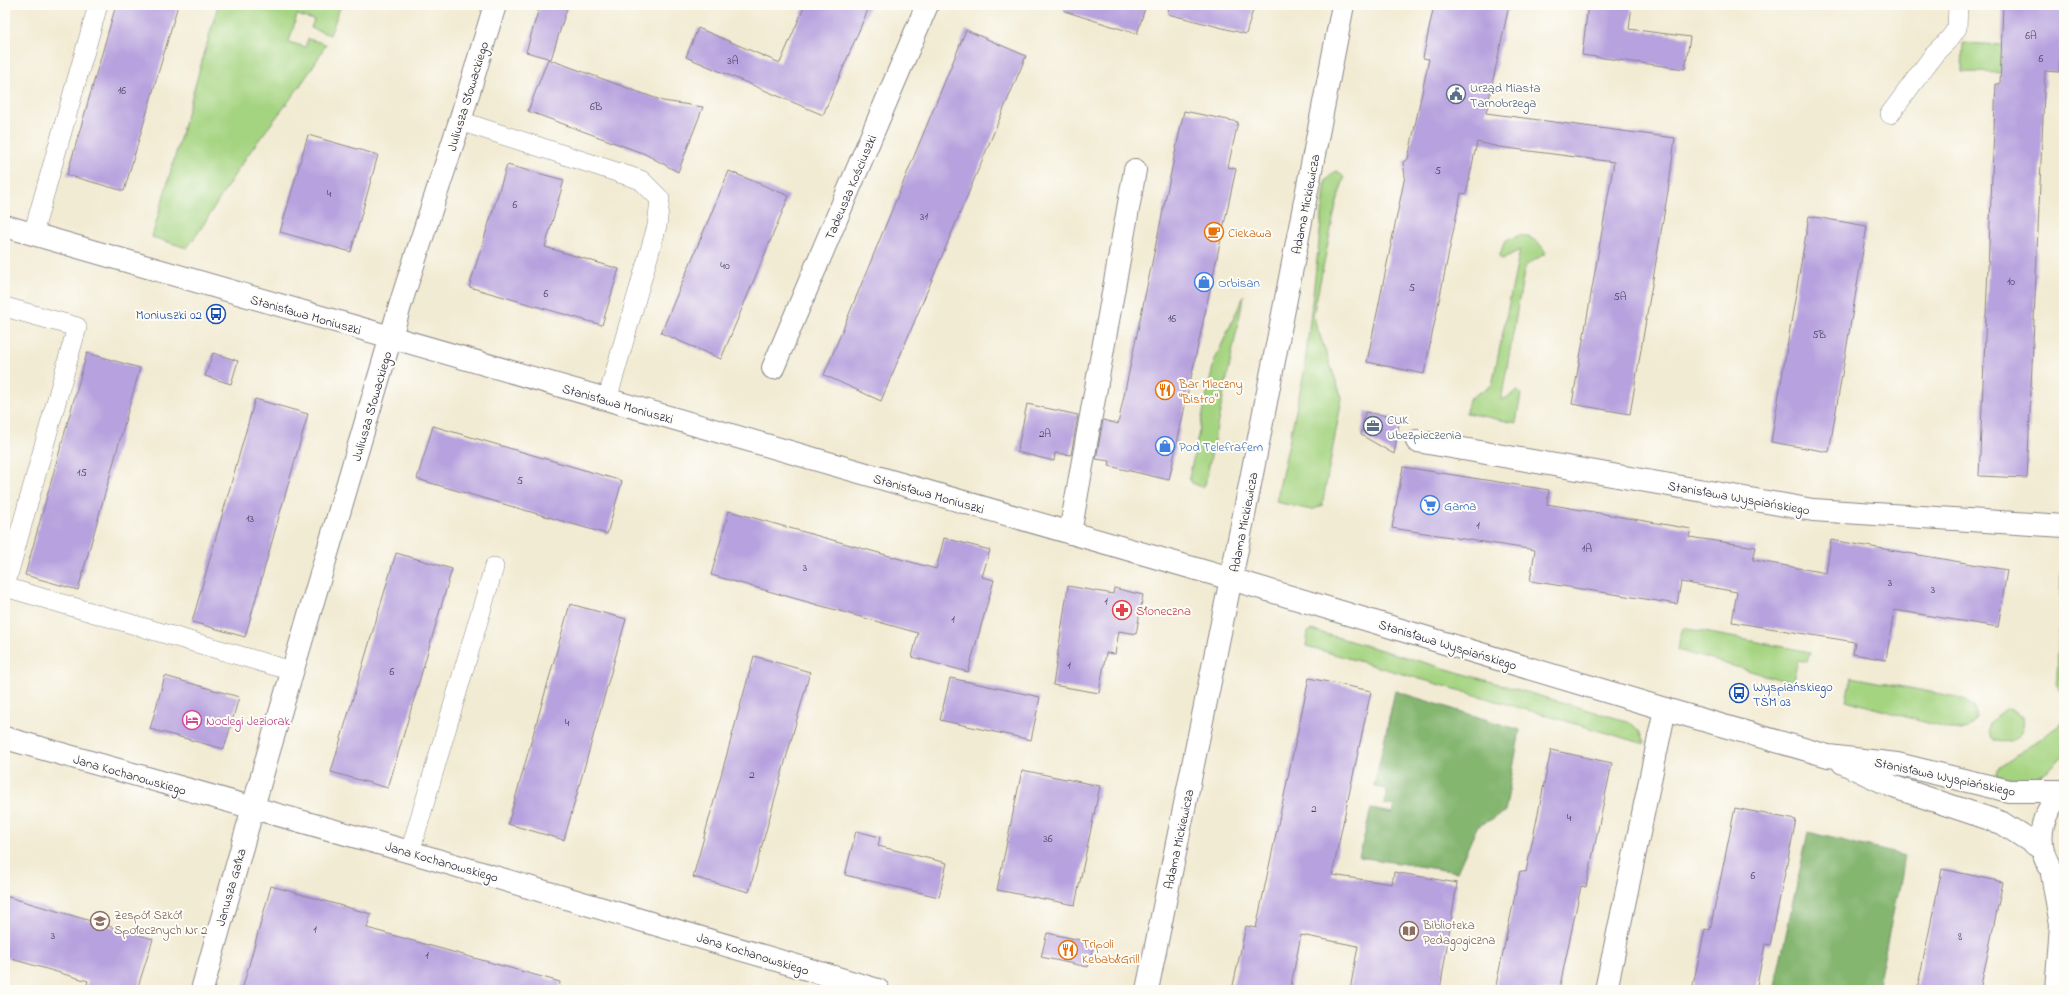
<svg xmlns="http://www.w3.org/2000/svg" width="2069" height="995" font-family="'Indie Flower',sans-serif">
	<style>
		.green { fill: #a5d481; stroke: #647b5e }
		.forest { fill: #84b66f; stroke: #536c55 }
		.building { fill: #b7a1de }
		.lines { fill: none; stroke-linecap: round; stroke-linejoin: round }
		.service-casing { stroke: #8a8687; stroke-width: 20 }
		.minor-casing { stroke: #8a8687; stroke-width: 24 }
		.tertiary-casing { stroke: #8a8687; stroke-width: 24 }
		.service { stroke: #fff; stroke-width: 19 }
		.minor { stroke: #fff; stroke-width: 22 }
		.tertiary { stroke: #fff; stroke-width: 22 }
		.labels { text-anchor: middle; stroke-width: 4; stroke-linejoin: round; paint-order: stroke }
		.number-label { font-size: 11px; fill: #474264 }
		.service-label { font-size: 13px; fill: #4e5e75; stroke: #fdfcf7; text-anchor: start }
		.street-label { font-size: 13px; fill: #22223b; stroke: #fdfcf7 }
		.food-label { font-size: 13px; fill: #c56008; stroke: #fdfcf7; text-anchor: start }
		.shop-label { font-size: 13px; fill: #366cbe; stroke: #fdfcf7; text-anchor: start }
		.transit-label { font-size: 13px; fill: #164399; stroke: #fdfcf7; text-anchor: end }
		.health-label { font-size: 13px; fill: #be3a42; stroke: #fdfcf7; text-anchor: start }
		.hotel-label { font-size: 13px; fill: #b23c85; stroke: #fdfcf7; text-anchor: start }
		.education-label { font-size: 13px; fill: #785e54; stroke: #fdfcf7; text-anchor: start }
	</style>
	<rect width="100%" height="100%" fill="#fdfcf7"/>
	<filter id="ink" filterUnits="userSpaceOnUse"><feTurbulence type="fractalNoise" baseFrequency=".025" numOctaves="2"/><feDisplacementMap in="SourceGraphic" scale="8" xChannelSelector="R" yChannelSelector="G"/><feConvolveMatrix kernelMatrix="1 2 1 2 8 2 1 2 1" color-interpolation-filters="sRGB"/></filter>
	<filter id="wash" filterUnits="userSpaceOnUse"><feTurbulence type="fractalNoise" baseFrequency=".012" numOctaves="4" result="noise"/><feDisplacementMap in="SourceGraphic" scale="16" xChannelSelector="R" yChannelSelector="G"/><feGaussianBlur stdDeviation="0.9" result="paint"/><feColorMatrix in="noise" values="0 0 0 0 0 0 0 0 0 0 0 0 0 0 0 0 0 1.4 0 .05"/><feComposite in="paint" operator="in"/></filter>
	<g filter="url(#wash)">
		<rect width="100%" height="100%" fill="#f2ebd3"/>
		<!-- green -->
		<g class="green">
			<path d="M218 5H341L330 35 311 28 314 20 297 15 289 42 305 47 308 39 326 44C304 86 274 118 247 156 226 186 209 219 187 248L152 237Z"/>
			<polygon points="1963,43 2001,45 2001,47 2010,48 2009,73 1962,72"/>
			<polygon points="1335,171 1339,172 1344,178 1336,205 1313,316 1342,398 1322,506 1311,510 1276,502 1304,373 1326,180"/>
			<path d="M1520 235C1532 237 1540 242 1546 253L1525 266 1501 401 1518 391 1521 394 1516 423 1466 413 1469 399 1492 385 1520 250 1502 259 1499 257 1505 241Z"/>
			<polygon points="1244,295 1205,485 1202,487 1192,483 1189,478 1214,362"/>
			<polygon points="2062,541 2064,542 2064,693 2059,690 2057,681"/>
			<polygon points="1683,628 1810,652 1807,662 1798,660 1792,683 1677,650"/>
			<polygon points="1312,630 1630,722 1639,731 1645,744 1306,646 1308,632"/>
			<path d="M1851 677 1962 698 1974 707 1976 718C1970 729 1963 731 1952 730L1846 700Z"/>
			<path d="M2010 709 2023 717C2027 736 2010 746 1994 740 1980 726 1997 713 2010 709Z"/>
			<path d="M2064 722V754C2045 778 2026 783 1996 774L1997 769Z"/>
			<path d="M2064 814V852C2059 839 2056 825 2064 814Z"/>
		</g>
		<!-- forest -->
		<g class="forest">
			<polygon points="1395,691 1520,730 1505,812 1477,827 1457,872 1359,857 1371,809 1393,813 1394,806 1384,804 1387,789 1374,787"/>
			<polygon points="1808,832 1905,856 1877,990 1774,990"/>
		</g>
		<g id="blocks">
			<!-- building -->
			<g class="building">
				<polygon points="116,5 178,5 124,191 67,175"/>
				<polygon points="540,5 568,5 551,59 526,52"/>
				<polygon points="805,5 870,5 823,115 686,57 698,28 780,63"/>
				<polygon points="1065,5 1146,5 1137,34 1064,11"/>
				<polygon points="1169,5 1252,5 1251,10 1253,10 1246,34 1168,14"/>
				<polygon points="1434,5 1509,5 1486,113 1675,138 1669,185 1630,414 1572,404 1614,162 1499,147 1477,142 1466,194 1461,193 1424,374 1367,362 1405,176 1403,162 1408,159 1429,59 1423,58"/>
				<polygon points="1588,5 1632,5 1629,29 1690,37 1685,69 1582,55"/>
				<polygon points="2003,5 2062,5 2059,72 2045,71 2027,478 1979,476 1996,84 2000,84"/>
				<polygon points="966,30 1026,56 881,401 824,375"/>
				<polygon points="548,59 663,101 703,107 678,172 645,154 528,111"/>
				<polygon points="1184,111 1238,122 1228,167 1236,169 1169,480 1109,466 1110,461 1096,459 1103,420 1118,424"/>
				<polygon points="308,135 378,155 351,252 280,232"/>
				<polygon points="507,165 564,180 545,247 619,269 602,325 469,287"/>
				<polygon points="729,171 789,196 721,359 661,333"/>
				<polygon points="1809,216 1867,226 1829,452 1771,442"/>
				<polygon points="87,353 140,368 78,590 25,575"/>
				<polygon points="213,353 238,361 231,384 205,376"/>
				<polygon points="255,399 308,414 245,637 192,622"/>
				<polygon points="1027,404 1078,415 1071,455 1055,453 1054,461 1017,452"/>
				<polygon points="1365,412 1400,418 1394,454 1361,435"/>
				<polygon points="433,426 622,481 607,534 417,479"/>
				<polygon points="1403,467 1549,490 1547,504 1691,529 1689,537 1756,547 1753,560 1826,573 1831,540 2007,570 1998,627 1894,610 1886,660 1853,654 1855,642 1732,622 1737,592 1681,582 1677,604 1530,581 1535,550 1392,528"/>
				<polygon points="729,511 936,569 944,538 990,550 982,577 994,580 968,672 912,657 918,633 711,575"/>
				<polygon points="396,553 452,569 388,788 331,772"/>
				<polygon points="1068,586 1113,594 1114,588 1143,595 1136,634 1119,631 1115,654 1106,653 1099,693 1053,685"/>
				<polygon points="570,604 626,619 564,840 508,824"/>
				<polygon points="754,656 810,672 749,892 693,877"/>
				<polygon points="165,676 239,697 224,749 150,729"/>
				<polygon points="950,678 1040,697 1031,740 940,720"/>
				<polygon points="1309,678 1371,691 1332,875 1392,884 1394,872 1457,883 1440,990 1350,990 1358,946 1301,935 1290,990 1232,990 1246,926 1256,928"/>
				<polygon points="1551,750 1612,763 1586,887 1581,886 1559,990 1495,990 1520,871 1526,872"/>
				<polygon points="1022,770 1100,786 1075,905 997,890"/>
				<polygon points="1735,808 1796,820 1770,945 1765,944 1756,990 1692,990 1705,929 1710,930"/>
				<polygon points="856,831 880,837 878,846 947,863 939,897 845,875"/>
				<polygon points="1942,869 2003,882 1980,990 1917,990"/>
				<polygon points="271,886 371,914 367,928 560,982 559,990 242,990"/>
				<polygon points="5,896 153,939 137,990 85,990 88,981 5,957"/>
				<polygon points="1047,933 1094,943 1088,967 1041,957"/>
			</g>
		</g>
	</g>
	<g filter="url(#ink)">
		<use href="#blocks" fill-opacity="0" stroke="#8a8687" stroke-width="1"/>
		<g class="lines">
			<defs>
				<g id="service">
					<polyline points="1890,114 1935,53 1950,38 1957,28 1958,5"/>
					<polyline points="460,121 641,180 660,199 657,226 607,400"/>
					<polyline points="33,234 98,5"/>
					<polyline points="5,307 77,327 5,586"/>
					<polyline points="5,587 292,671"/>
					<polyline points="410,852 494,567"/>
				</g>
				<g id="minor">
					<polyline points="5,226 1231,579"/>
					<polyline points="773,368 927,5"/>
					<polyline points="1417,441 1813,510 2064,526"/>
					<polyline points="1070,533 1135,170"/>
					<polyline points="5,738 410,852 878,990"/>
					<polyline points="2052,874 2061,925 2056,990"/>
					<polyline points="202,990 268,754 402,299 460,121 495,5"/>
					<polyline points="1606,990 1665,709"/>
				</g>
				<g id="tertiary">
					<polyline points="1231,579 1665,709 1828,756 1897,764 2009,791 2063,791"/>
					<polyline points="1843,763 1894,787 2002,823 2042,849"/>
					<path d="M2064 791C2034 819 2034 856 2064 884"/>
					<polyline points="1147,990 1245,510 1343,5"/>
				</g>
			</defs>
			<!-- service casing -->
			<use href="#service" class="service-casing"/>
			<!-- minor casing -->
			<use href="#minor" class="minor-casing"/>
			<!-- tertiary casing -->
			<use href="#tertiary" class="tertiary-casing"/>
			<!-- service -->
			<use href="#service" class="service"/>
			<!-- minor -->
			<use href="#minor" class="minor"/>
			<!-- tertiary -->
			<use href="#tertiary" class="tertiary"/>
		</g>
	</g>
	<!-- icons -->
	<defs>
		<symbol id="civic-ring" viewBox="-11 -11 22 22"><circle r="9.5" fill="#fdfcf7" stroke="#5c6f8a" stroke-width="1.5"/><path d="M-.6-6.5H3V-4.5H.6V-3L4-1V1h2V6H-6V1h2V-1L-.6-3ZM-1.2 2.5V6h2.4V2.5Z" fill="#5c6f8a"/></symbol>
		<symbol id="cafe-ring" viewBox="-11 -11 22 22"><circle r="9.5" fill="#fdfcf7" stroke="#e8710a" stroke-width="1.5"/><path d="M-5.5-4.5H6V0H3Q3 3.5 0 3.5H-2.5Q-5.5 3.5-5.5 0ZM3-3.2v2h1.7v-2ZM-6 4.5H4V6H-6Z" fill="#e8710a"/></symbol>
		<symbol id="shop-ring" viewBox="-11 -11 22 22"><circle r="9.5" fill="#fdfcf7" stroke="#3f7fe0" stroke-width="1.5"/><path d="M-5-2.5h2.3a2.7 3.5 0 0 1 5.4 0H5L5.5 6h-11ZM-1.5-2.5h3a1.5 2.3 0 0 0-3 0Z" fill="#3f7fe0"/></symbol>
		<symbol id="bus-ring" viewBox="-11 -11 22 22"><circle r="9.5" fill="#fdfcf7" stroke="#1a4fb4" stroke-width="1.5"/><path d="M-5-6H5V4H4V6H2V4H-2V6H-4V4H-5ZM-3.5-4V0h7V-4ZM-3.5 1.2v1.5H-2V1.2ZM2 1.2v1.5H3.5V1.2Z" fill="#1a4fb4"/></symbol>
		<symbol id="restaurant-ring" viewBox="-11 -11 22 22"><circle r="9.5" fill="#fdfcf7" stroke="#e8710a" stroke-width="1.5"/><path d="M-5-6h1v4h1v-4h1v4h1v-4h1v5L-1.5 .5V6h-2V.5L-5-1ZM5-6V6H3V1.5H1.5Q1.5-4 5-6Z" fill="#e8710a"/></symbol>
		<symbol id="office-ring" viewBox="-11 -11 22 22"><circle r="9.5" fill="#fdfcf7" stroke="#5c6f8a" stroke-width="1.5"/><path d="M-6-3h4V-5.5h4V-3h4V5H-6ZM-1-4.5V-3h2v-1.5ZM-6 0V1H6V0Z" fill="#5c6f8a"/></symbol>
		<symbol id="supermarket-ring" viewBox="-11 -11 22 22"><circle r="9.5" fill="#fdfcf7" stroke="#3f7fe0" stroke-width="1.5"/><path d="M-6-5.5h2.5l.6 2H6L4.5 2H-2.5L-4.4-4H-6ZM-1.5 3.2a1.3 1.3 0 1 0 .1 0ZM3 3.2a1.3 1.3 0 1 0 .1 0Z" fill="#3f7fe0"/></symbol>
		<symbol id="pharmacy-ring" viewBox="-11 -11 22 22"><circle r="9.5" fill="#fdfcf7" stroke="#e0444e" stroke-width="1.5"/><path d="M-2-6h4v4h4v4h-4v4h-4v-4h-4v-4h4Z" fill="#e0444e"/></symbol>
		<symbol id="hotel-ring" viewBox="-11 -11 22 22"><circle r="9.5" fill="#fdfcf7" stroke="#d1479c" stroke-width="1.5"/><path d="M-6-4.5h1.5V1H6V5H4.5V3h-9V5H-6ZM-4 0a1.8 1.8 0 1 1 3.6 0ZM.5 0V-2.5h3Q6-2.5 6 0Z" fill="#d1479c"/></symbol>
		<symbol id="school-ring" viewBox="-11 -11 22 22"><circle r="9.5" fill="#fdfcf7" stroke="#8d6e63" stroke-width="1.5"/><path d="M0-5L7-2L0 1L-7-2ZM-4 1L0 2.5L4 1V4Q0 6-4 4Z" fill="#8d6e63"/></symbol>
		<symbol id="library-ring" viewBox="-11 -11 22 22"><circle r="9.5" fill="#fdfcf7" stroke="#8d6e63" stroke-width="1.5"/><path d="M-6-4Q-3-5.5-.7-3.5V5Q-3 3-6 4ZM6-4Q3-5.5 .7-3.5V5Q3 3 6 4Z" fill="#8d6e63"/></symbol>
	</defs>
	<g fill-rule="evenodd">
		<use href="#civic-ring" x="1445" y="83" width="22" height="22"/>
		<use href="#cafe-ring" x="1203" y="221" width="22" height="22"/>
		<use href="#shop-ring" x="1193" y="271" width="22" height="22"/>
		<use href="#bus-ring" x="205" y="303" width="22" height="22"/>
		<use href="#restaurant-ring" x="1154" y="379" width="22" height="22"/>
		<use href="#office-ring" x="1362" y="415" width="22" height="22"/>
		<use href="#shop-ring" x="1154" y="435" width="22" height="22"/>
		<use href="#supermarket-ring" x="1419" y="494" width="22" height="22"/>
		<use href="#pharmacy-ring" x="1111" y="599" width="22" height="22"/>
		<use href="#bus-ring" x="1728" y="682" width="22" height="22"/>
		<use href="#hotel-ring" x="181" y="709" width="22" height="22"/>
		<use href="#school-ring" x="89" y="910" width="22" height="22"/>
		<use href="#library-ring" x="1398" y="920" width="22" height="22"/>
		<use href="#restaurant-ring" x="1057" y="939" width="22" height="22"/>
	</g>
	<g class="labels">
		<!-- number labels -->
		<g class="number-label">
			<text x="2031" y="39">6A</text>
			<text x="2041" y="62">6</text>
			<text x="733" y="64">3A</text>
			<text x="122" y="94">16</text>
			<text x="596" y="110">6B</text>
			<text x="1438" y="174">5</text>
			<text x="329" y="197">4</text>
			<text x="515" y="208">6</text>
			<text x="924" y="220">31</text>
			<text x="725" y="269">40</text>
			<text x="2011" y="285">10</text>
			<text x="1412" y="291">5</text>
			<text x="546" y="297">6</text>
			<text x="1620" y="300">5A</text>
			<text x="1172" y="322">16</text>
			<text x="1819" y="338">5B</text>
			<text x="1045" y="437">2A</text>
			<text x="82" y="476">15</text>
			<text x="520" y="484">5</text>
			<text x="250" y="522">13</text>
			<text x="1478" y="529">1</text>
			<text x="1587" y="552">1A</text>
			<text x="805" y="571">3</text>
			<text x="1890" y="586">3</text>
			<text x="1933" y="593">3</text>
			<text x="1106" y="605">1</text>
			<text x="953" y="623">1</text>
			<text x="1069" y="669">1</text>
			<text x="392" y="675">6</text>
			<text x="567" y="726">4</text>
			<text x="752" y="778">2</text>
			<text x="1314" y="812">2</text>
			<text x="1569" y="821">4</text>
			<text x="1048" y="842">36</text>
			<text x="1753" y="879">6</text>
			<text x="315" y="933">1</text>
			<text x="53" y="939">3</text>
			<text x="1960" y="940">8</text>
			<text x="427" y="959">1</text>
		</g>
		<!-- service labels -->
		<g class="service-label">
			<text x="1470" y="92">Urząd Miasta<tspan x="1470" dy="15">Tarnobrzega</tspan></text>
			<text x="1387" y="424">CUK<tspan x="1387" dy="15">Ubezpieczenia</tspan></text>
		</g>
		<!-- street labels -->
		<g class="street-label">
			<text transform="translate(467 96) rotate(-73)" y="5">Juliusza Słowackiego</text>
			<text transform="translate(850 187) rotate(-67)" y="5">Tadeusza Kościuszki</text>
			<text transform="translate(1305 204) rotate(-79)" y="5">Adama Mickiewicza</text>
			<text transform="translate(306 314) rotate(16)" y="5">Stanisława Moniuszki</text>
			<text transform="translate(618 403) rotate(16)" y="5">Stanisława Moniuszki</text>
			<text transform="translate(371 406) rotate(-74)" y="5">Juliusza Słowackiego</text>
			<text transform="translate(929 493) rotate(16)" y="5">Stanisława Moniuszki</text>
			<text transform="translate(1739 497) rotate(10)" y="5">Stanisława Wyspiańskiego</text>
			<text transform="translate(1243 522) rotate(-79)" y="5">Adama Mickiewicza</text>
			<text transform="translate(1448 644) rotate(17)" y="5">Stanisława Wyspiańskiego</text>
			<text transform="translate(130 774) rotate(16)" y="5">Jana Kochanowskiego</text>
			<text transform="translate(1945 776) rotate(12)" y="5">Stanisława Wyspiańskiego</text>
			<text transform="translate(1178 839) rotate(-78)" y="5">Adama Mickiewicza</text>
			<text transform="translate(442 861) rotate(16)" y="5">Jana Kochanowskiego</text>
			<text transform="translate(230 887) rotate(-74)" y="5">Janusza Gałka</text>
			<text transform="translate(753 953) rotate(17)" y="5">Jana Kochanowskiego</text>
		</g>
		<!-- food labels -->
		<g class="food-label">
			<text x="1228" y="237">Ciekawa</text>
			<text x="1179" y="388">Bar Mleczny<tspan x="1179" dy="15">"Bistro"</tspan></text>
			<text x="1082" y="948">Tripoli<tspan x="1082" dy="15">Kebab&amp;Grill</tspan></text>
		</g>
		<!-- shop labels -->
		<g class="shop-label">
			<text x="1218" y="287">Orbisan</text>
			<text x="1179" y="451">Pod Telefrafem</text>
			<text x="1444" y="510">Gama</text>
		</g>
		<!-- transit labels -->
		<g class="transit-label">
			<text x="202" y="319">Moniuszki 02</text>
			<text x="1753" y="691" text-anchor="start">Wyspiańskiego<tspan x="1753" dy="15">TSM 03</tspan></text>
		</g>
		<!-- health labels -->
		<g class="health-label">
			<text x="1136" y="615">Słoneczna</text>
		</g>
		<!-- hotel labels -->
		<g class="hotel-label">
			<text x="206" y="725">Noclegi Jeziorak</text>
		</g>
		<!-- education labels -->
		<g class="education-label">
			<text x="114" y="919">Zespół Szkół<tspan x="114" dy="15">Społecznych Nr 2</tspan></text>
			<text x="1423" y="929">Biblioteka<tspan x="1423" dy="15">Pedagogiczna</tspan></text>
		</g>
	</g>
	<!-- margin -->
	<rect width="2069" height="995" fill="none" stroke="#fdfcf7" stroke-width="20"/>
</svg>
